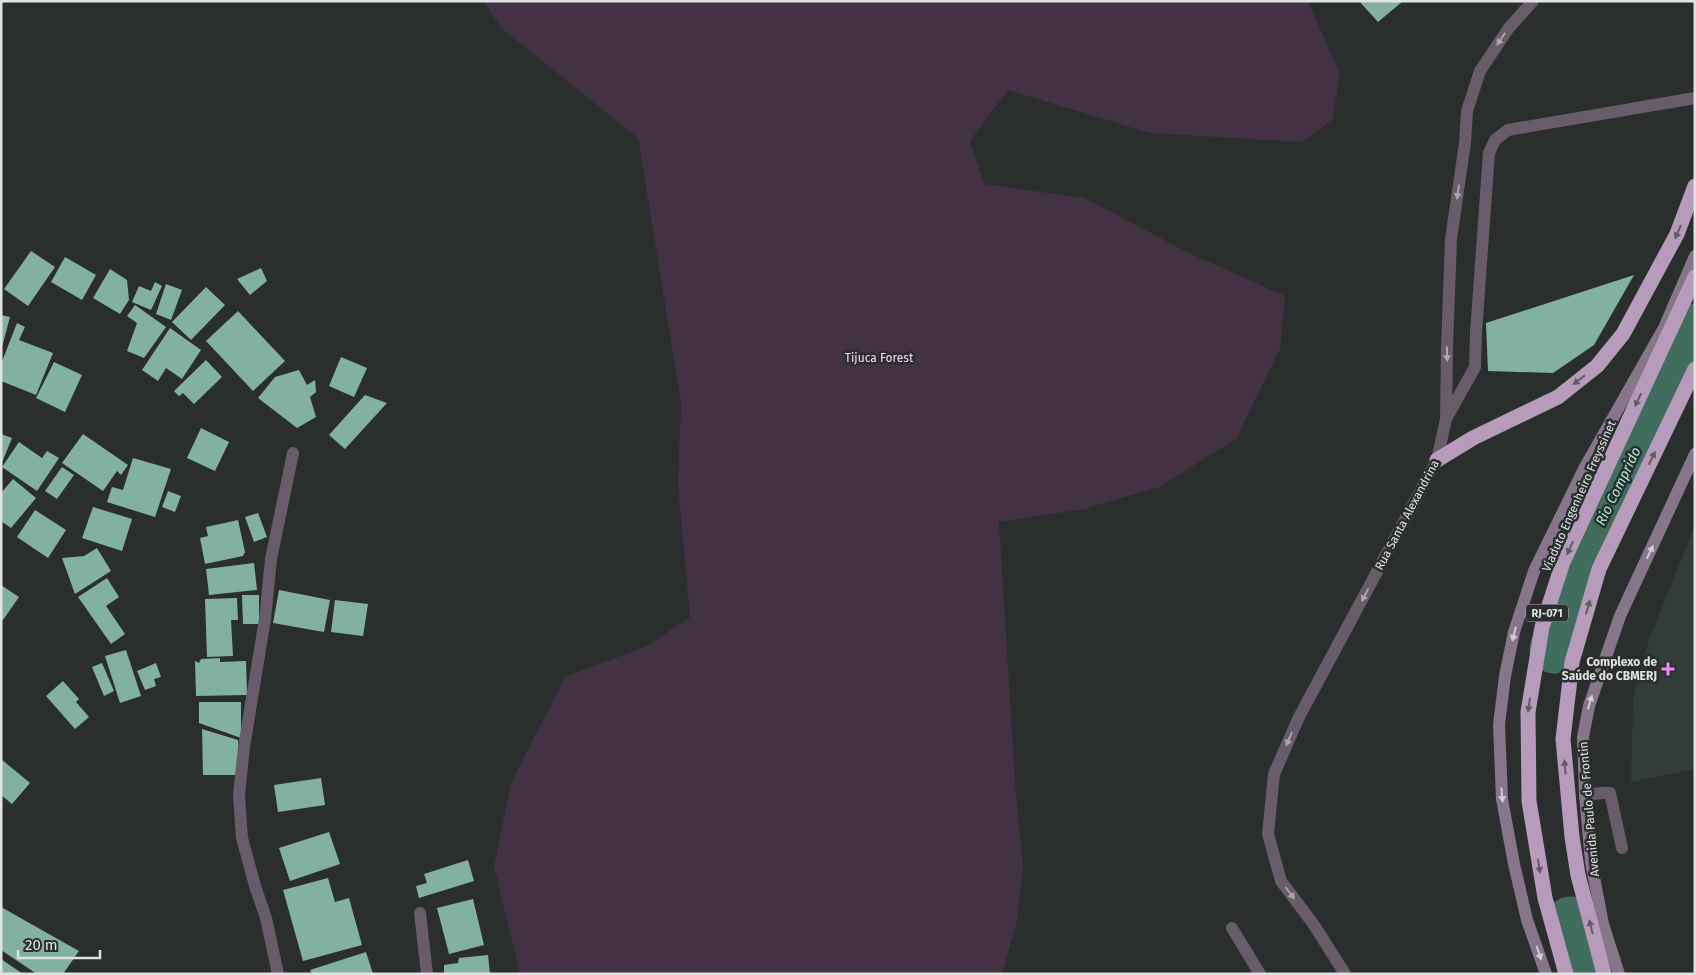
<svg xmlns="http://www.w3.org/2000/svg" width="1696" height="975" font-family="'Fira Sans',sans-serif">
	<style>
		.built { fill: #323c38 }
		.green { fill: #433244 }
		.lines { fill: none; stroke-linecap: round; stroke-linejoin: round }
		.river { stroke: #416d5f; stroke-width: 49 }
		.building { fill: #83b1a1 }
		.lane { stroke: #675c68; stroke-width: 12 }
		.street { stroke: #675c68; stroke-width: 12 }
		.secondary { stroke: #877689; stroke-width: 12 }
		.highway { stroke: #b79bba; stroke-width: 15 }
		.oneway { fill: #aaa6ab }
		.oneway2 { fill: #625a65 }
		.oneway3 { fill: #cfcdd0 }
		.poi-dot { fill: #ed8cf9; stroke: #2a2e2c; stroke-width: 2 }
		.labels { text-anchor: middle; stroke-width: 5; stroke-linejoin: round; paint-order: stroke }
		.shield { fill: #2a2e2c; stroke: #aaadab; stroke-width: 1 }
		.shield-label { font-size: 11px; font-weight: bold; fill: #e1e3e2 }
		.park-label { font-size: 12px; fill: #fad5fe; stroke: #2a2e2c }
		.street-label { font-size: 12px; fill: #e1e3e2; stroke: #2a2e2c }
		.poi-label { font-size: 12px; font-weight: bold; fill: #e1e3e2; stroke: #2a2e2c; text-anchor: end }
		.water-label { font-size: 14px; font-style: italic; fill: #a6f2da; stroke: #2a2e2c }
	</style>
	<rect width="100%" height="100%" fill="#2a2e2c"/>
	<!-- built -->
	<polygon class="built" points="1695,526 1695,769 1631,782 1633,698 1649,639"/>
	<!-- green -->
	<polygon class="green" points="484,1 1308,1 1340,74 1332,120 1302,142 1150,133 1008,90 970,141 984,184 1084,198 1189,253 1285,296 1280,349 1236,439 1159,487 1084,509 999,522 1016,796 1023,867 1017,921 1002,974 520,974 494,866 511,783 565,677 647,646 690,617 678,485 681,402 638,138 501,28"/>
	<g class="lines">
		<!-- river -->
		<g class="river">
			<polyline points="1554,649 1581,563 1695,328"/>
			<polyline points="1570,921 1587,974"/>
		</g>
	</g>
	<!-- building -->
	<g class="building">
		<polygon points="1359,1 1403,1 1378,22"/>
		<polygon points="31,251 55,267 28,306 4,289"/>
		<polygon points="65,257 96,275 82,300 51,282"/>
		<polygon points="261,268 267,281 250,295 237,279"/>
		<polygon points="110,269 127,280 129,300 120,314 93,298"/>
		<polygon points="1634,275 1594,345 1553,373 1488,371 1486,323"/>
		<polygon points="155,282 162,286 151,310 132,302 139,286 151,291"/>
		<polygon points="166,284 182,290 171,320 156,314"/>
		<polygon points="206,287 225,305 191,340 172,322"/>
		<polygon points="135,305 166,327 144,358 127,351 137,323 127,316"/>
		<polygon points="238,311 285,361 253,391 206,341"/>
		<polygon points="1,315 10,317 2,347 1,347"/>
		<polygon points="17,323 25,327 19,340 53,353 36,395 1,381 1,364"/>
		<polygon points="170,328 201,350 182,379 166,368 158,381 142,370"/>
		<polygon points="341,357 367,368 354,397 329,386"/>
		<polygon points="206,360 222,377 194,404 183,393 179,396 174,391"/>
		<polygon points="54,362 82,375 65,412 36,398"/>
		<polygon points="299,370 307,385 315,380 316,392 310,397 316,417 297,428 258,398 275,377"/>
		<polygon points="365,395 387,403 345,449 329,435"/>
		<polygon points="201,428 229,442 215,471 187,458"/>
		<polygon points="1,434 12,438 1,465"/>
		<polygon points="83,434 128,465 121,475 117,471 103,491 62,463"/>
		<polygon points="19,442 42,458 47,451 59,458 37,491 2,467"/>
		<polygon points="133,458 171,469 155,517 107,502 112,487 123,490"/>
		<polygon points="62,467 74,475 57,499 45,491"/>
		<polygon points="13,479 36,498 11,528 1,521 1,493"/>
		<polygon points="168,491 181,496 175,512 162,507"/>
		<polygon points="93,507 132,519 122,551 82,538"/>
		<polygon points="35,510 66,530 48,558 17,537"/>
		<polygon points="258,513 267,537 254,542 245,517"/>
		<polygon points="238,520 245,552 243,556 205,564 200,538 208,536 206,527"/>
		<polygon points="97,548 111,571 75,594 62,558 84,556"/>
		<polygon points="254,563 257,590 209,595 206,569"/>
		<polygon points="107,578 119,597 106,606 125,634 111,644 78,597"/>
		<polygon points="1,585 19,597 3,620 1,619"/>
		<polygon points="279,590 330,600 324,632 273,623"/>
		<polygon points="242,595 259,595 259,624 243,624"/>
		<polygon points="237,598 238,620 231,620 233,656 207,657 205,599"/>
		<polygon points="335,600 368,604 363,636 331,632"/>
		<polygon points="126,650 141,696 120,703 105,656"/>
		<polygon points="220,658 220,662 246,661 247,695 196,696 195,661 199,663 201,659"/>
		<polygon points="102,663 114,691 104,696 92,667"/>
		<polygon points="156,663 161,677 154,679 156,686 145,690 137,671"/>
		<polygon points="63,681 79,699 76,702 89,717 75,729 46,696"/>
		<polygon points="199,702 241,702 241,738 199,723"/>
		<polygon points="202,729 238,740 239,775 203,775"/>
		<polygon points="1,759 30,783 12,804 1,795"/>
		<polygon points="321,778 325,805 278,812 274,785"/>
		<polygon points="329,832 340,864 290,881 279,848"/>
		<polygon points="468,860 474,881 419,898 416,886 427,883 424,874"/>
		<polygon points="328,878 335,902 349,898 362,945 303,961 283,890"/>
		<polygon points="473,899 484,945 449,954 437,908"/>
		<polygon points="1,907 79,951 63,974 37,974 1,950"/>
		<polygon points="366,952 373,974 312,974 310,970"/>
		<polygon points="488,955 490,974 444,974 444,965 458,963 459,958"/>
		<polygon points="1,959 23,974 1,974"/>
	</g>
	<g class="lines">
		<!-- lane -->
		<g class="lane">
			<polyline points="1446,419 1475,367 1476,332 1489,153 1495,140 1508,130 1695,98"/>
			<polyline points="1585,795 1602,793 1610,793 1622,848"/>
			<polyline points="420,913 427,974"/>
			<polyline points="1232,928 1260,974"/>
			<polyline points="278,974 266,918 255,886 242,838 239,795 244,747 265,619 271,559 293,453"/>
		</g>
		<!-- street -->
		<polyline class="street" points="1345,974 1314,925 1281,881 1268,834 1274,774 1299,717 1437,460 1446,419 1447,348 1451,239 1465,143 1467,111 1480,71 1508,29 1533,1"/>
		<!-- secondary -->
		<g class="secondary">
			<polyline points="1546,974 1527,920 1514,864 1502,799 1499,725 1505,676 1514,632 1534,571 1585,467 1664,328 1695,256"/>
			<polyline points="1619,974 1603,924 1591,862 1585,795 1583,737 1589,706 1620,616 1695,454"/>
		</g>
		<!-- highway -->
		<g class="highway">
			<polyline points="1437,460 1473,438 1558,397 1597,366 1623,334 1677,234 1695,186"/>
			<polyline points="1566,974 1545,898 1529,801 1528,712 1542,627 1563,562 1695,277"/>
			<polyline points="1604,974 1578,875 1572,837 1563,739 1572,662 1599,569 1695,369"/>
		</g>
	</g>
	<!-- one-way arrows -->
	<defs><path id="oneway-solid" d="M-6-.8H1V-3.2L6.5 0L1 3.2V.8H-6Z" transform="scale(1.25)"/></defs>
	<g class="oneway">
		<use href="#oneway-solid" transform="translate(1501 39) rotate(124)"/>
		<use href="#oneway-solid" transform="translate(1458 192) rotate(98)"/>
		<use href="#oneway-solid" transform="translate(1447 354) rotate(90)"/>
		<use href="#oneway-solid" transform="translate(1365 595) rotate(118)"/>
		<use href="#oneway-solid" transform="translate(1289 739) rotate(114)"/>
		<use href="#oneway-solid" transform="translate(1290 893) rotate(53)"/>
	</g>
	<g class="oneway2">
		<use href="#oneway-solid" transform="translate(1678 232) rotate(113)"/>
		<use href="#oneway-solid" transform="translate(1579 380) rotate(142)"/>
		<use href="#oneway-solid" transform="translate(1638 400) rotate(115)"/>
		<use href="#oneway-solid" transform="translate(1652 458) rotate(-64)"/>
		<use href="#oneway-solid" transform="translate(1570 548) rotate(114)"/>
		<use href="#oneway-solid" transform="translate(1588 607) rotate(-74)"/>
		<use href="#oneway-solid" transform="translate(1529 705) rotate(98)"/>
		<use href="#oneway-solid" transform="translate(1565 767) rotate(-95)"/>
		<use href="#oneway-solid" transform="translate(1539 866) rotate(81)"/>
		<use href="#oneway-solid" transform="translate(1591 927) rotate(-104)"/>
	</g>
	<g class="oneway3">
		<use href="#oneway-solid" transform="translate(1650 552) rotate(-65)"/>
		<use href="#oneway-solid" transform="translate(1514 634) rotate(104)"/>
		<use href="#oneway-solid" transform="translate(1590 702) rotate(-74)"/>
		<use href="#oneway-solid" transform="translate(1502 795) rotate(85)"/>
		<use href="#oneway-solid" transform="translate(1539 953) rotate(71)"/>
	</g>
	<!-- markers -->
	<path class="poi-dot" d="M1665.5 661.5h5v5h5v5h-5v5h-5v-5h-5v-5h5z"/>
	<g class="labels">
		<!-- shield labels -->
		<rect class="shield" x="1526" y="604.5" width="42" height="17" rx="4"/>
		<g class="shield-label">
			<text x="1547" y="617">RJ-071</text>
		</g>
		<!-- park labels -->
		<g class="park-label">
			<text x="879" y="362">Tijuca Forest</text>
		</g>
		<!-- street labels -->
		<g class="street-label">
			<text transform="translate(1579 496) rotate(-66)" y="4">Viaduto Engenheiro Freyssinet</text>
			<text transform="translate(1407 515) rotate(-62)" y="4">Rua Santa Alexandrina</text>
			<text transform="translate(1589 809) rotate(-95)" y="4">Avenida Paulo de Frontin</text>
		</g>
		<!-- poi labels -->
		<g class="poi-label">
			<text x="1657" y="666">Complexo de<tspan x="1657" dy="14">Saúde do CBMERJ</tspan></text>
		</g>
		<!-- water labels -->
		<g class="water-label">
			<text transform="translate(1618 486) rotate(-64)" y="5">Rio Comprido</text>
		</g>
	</g>
	<!-- border -->
	<rect width="1696" height="975" fill="none" stroke="#e1e3e2" stroke-width="5"/>
	<!-- scale -->
	<path d="M18 950v8h82v-8" fill="none" stroke="#e1e3e2" stroke-width="2.5"/>
	<text x="25" y="950" font-size="15" fill="#e1e3e2" stroke="#2a2e2c" stroke-width="4" paint-order="stroke">20 m</text>
</svg>
